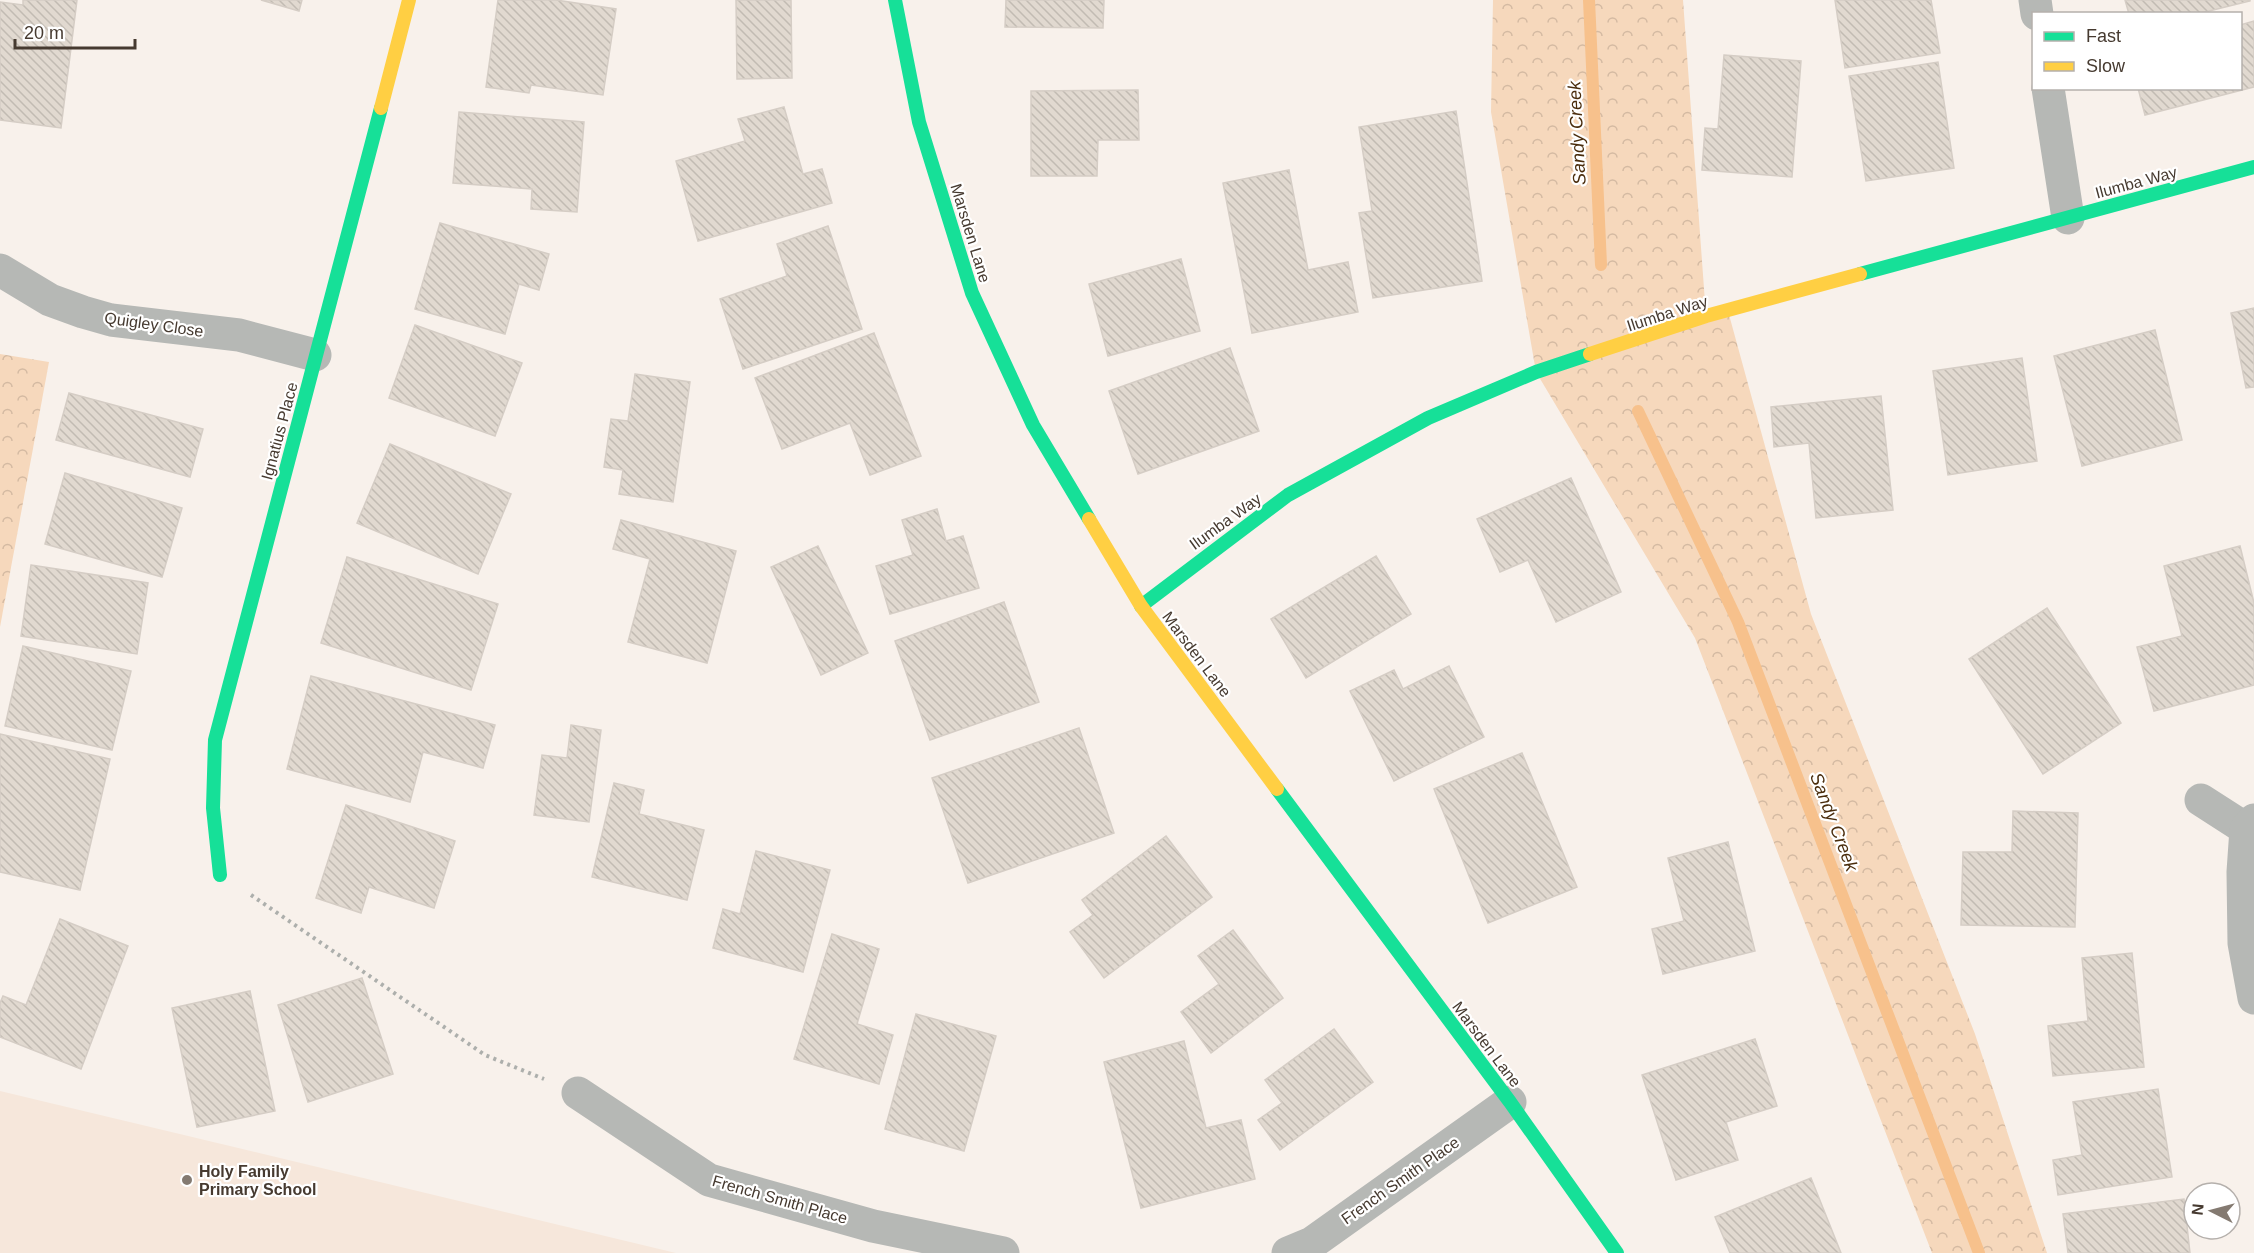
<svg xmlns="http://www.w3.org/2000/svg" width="2254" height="1253" font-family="Arial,sans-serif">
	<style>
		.built { fill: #f6e7db }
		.forest { fill: url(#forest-crowns) }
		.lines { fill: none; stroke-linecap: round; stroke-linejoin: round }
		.stream { stroke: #f7c18c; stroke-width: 12 }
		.building { fill: url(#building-back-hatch); stroke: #d5cdc5; stroke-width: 1.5 }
		.path { stroke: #adafac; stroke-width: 4; stroke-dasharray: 3 4.5; stroke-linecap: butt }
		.street { stroke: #b6b8b5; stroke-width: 33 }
		.fast { stroke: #16e098; stroke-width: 14 }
		.slow { stroke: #ffcf43; stroke-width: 14 }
		.poi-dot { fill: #847a71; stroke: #fff; stroke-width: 2 }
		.labels { text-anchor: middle; stroke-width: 4.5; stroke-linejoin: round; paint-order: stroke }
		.street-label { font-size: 16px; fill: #463a30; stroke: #fff }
		.poi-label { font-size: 16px; font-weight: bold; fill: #463a30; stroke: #fff; text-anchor: start }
		.water-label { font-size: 18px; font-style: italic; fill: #4a2d0d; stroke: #fff }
	</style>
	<defs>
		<pattern id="forest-crowns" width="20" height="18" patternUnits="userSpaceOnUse" patternTransform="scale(1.5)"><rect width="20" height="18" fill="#f6d8bc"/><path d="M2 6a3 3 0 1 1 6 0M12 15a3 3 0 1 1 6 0" fill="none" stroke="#d4baa2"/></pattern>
		<pattern id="building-back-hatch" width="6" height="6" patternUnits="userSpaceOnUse" patternTransform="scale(1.5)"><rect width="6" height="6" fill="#e1d9d0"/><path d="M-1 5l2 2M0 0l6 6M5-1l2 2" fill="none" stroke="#c2bbb3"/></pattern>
	</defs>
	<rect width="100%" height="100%" fill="#f8f1eb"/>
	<!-- built -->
	<polygon class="built" points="0,1091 71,1108 676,1253 0,1253"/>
	<!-- forest -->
	<g class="forest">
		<polygon points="1493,0 1683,0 1706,316 1728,311 1811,614 1975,1034 2047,1253 1932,1253 1695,638 1536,372 1491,112"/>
		<polygon points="0,354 49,362 0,627"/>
	</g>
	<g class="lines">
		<!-- stream -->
		<g class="stream">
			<polyline points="1589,0 1601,265"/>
			<polyline points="1638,411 1738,622 1979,1253"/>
		</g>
	</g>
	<!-- building -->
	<g class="building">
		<polygon points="23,0 77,0 61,128 0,120 0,2 23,5"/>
		<polygon points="261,0 302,0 299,11"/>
		<polygon points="498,0 556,0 616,9 603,95 531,85 529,93 486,87"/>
		<polygon points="736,0 791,0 792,78 737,79"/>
		<polygon points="1006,0 1104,0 1103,28 1005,27"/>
		<polygon points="1835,0 1931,0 1940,53 1845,68"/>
		<polygon points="2125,0 2250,0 2250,1 2197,14 2129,14"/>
		<polygon points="2254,21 2254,87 2145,115 2138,88 2240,88 2240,25"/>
		<polygon points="1724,55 1801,61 1792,177 1702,170 1705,128 1718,129"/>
		<polygon points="1938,62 1954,168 1866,181 1849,76"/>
		<polygon points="1138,90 1139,140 1098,140 1097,176 1031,176 1031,91"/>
		<polygon points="784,107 803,174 822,169 832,203 698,241 676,161 745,141 738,119"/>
		<polygon points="1456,111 1482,281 1373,298 1359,213 1372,211 1359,127"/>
		<polygon points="459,112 584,122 577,212 531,209 532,189 453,183"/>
		<polygon points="1289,170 1308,270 1348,262 1358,312 1252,333 1223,183"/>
		<polygon points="440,223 549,254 539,290 519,284 505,334 415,309"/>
		<polygon points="828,226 862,329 743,369 720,299 787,276 777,244"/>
		<polygon points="1181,259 1200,331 1108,356 1089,284"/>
		<polygon points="2254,308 2254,387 2246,388 2231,313"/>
		<polygon points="415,325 522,363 495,436 389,398"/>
		<polygon points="2155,330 2182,440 2082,466 2054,356"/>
		<polygon points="874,333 921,456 870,475 850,423 782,449 755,378"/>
		<polygon points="1230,348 1259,431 1138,474 1109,391"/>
		<polygon points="2022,358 2037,461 1948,475 1933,371"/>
		<polygon points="635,374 690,382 673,502 619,494 623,470 604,467 611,419 628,421"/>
		<polygon points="69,393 203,429 190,477 56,440"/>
		<polygon points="1881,396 1893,510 1816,518 1809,443 1774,447 1771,407"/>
		<polygon points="390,444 511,494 478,574 357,523"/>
		<polygon points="65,473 182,508 162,577 45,544"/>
		<polygon points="1571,478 1621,592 1556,622 1528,560 1500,572 1477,519"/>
		<polygon points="937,509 946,541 963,536 979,588 890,614 876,566 913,555 902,520"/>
		<polygon points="621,520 736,551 707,663 628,642 650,559 613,549"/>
		<polygon points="818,546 868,653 821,675 771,567"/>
		<polygon points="2240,546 2254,603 2254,685 2154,711 2137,647 2182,636 2164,566"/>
		<polygon points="1376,556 1411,614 1306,678 1271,619"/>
		<polygon points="347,557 498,604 471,690 321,643"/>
		<polygon points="31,565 148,583 137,654 21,636"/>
		<polygon points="1004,602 1039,702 930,740 895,641"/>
		<polygon points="2047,608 2121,723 2043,774 1969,659"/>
		<polygon points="23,646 131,671 112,750 5,726"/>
		<polygon points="1449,666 1484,737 1394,781 1350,691 1394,670 1403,689"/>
		<polygon points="311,676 495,725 483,768 423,752 410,802 287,769"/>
		<polygon points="571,725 601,730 589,822 534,815 542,755 567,758"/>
		<polygon points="1079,728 1114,833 968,883 932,778"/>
		<polygon points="0,734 110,759 80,890 0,872"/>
		<polygon points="1522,753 1577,887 1488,923 1434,789"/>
		<polygon points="614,783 644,790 639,814 704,830 687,900 592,877"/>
		<polygon points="346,805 455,841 434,908 369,887 361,913 316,898"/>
		<polygon points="2013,811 2078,813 2075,927 1961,925 1963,852 2012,852"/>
		<polygon points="1166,836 1212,897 1104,978 1070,932 1093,915 1082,900"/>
		<polygon points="1728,842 1755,951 1663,974 1652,929 1684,921 1668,858"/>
		<polygon points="756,851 830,870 803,972 713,948 723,909 740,914"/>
		<polygon points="60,919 128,946 81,1069 0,1037 0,1003 3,996 26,1005"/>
		<polygon points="1233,930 1283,998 1211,1053 1181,1012 1219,984 1198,956"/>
		<polygon points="832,934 879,949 857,1024 893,1035 879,1084 794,1059"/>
		<polygon points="2132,953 2144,1067 2053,1076 2048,1026 2088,1021 2082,958"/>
		<polygon points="362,978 393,1074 308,1102 278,1005"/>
		<polygon points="250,991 275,1111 197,1127 172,1008"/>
		<polygon points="916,1014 996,1036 964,1151 885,1129"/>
		<polygon points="1334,1029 1373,1082 1280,1150 1258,1120 1282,1103 1265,1080"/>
		<polygon points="1755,1039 1777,1106 1726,1122 1738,1160 1676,1180 1642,1075"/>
		<polygon points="1184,1041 1206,1128 1241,1120 1255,1179 1141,1208 1104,1062"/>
		<polygon points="2158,1089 2172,1177 2058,1195 2053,1160 2082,1155 2073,1102"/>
		<polygon points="1811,1178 1841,1253 1730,1253 1715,1217"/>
		<polygon points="2184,1199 2190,1253 2068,1253 2063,1214"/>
	</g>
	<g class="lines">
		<!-- path -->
		<polyline class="path" points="251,895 485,1055 544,1079"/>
		<!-- street -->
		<g class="street">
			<polyline points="2035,0 2037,14"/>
			<polyline points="2048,88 2068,218"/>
			<polyline points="0,270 50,300 83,312 111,320 239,335 315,355"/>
			<polyline points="2201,800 2246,829"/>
			<polyline points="2254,820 2246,829 2243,872 2244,943 2254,998"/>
			<polyline points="578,1093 709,1180 873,1226 1003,1253"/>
			<polyline points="1288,1253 1312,1243 1510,1102"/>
		</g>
		<!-- fast -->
		<g class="fast">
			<polyline points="895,0 919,122 972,293 1033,425 1089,519"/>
			<polyline points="1860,274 2254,167"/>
			<polyline points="1141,606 1288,495 1428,418 1536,372 1590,354"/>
			<polyline points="1277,789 1510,1102 1617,1253"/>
			<polyline points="220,875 213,808 215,740 381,108"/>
		</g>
		<!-- slow -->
		<g class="slow">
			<polyline points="381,108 409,0"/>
			<polyline points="1590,354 1706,316 1860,274"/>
			<polyline points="1089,519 1141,606 1277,789"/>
		</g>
	</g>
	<!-- markers -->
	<circle class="poi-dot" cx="187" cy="1180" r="6"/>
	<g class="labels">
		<!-- street labels -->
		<g class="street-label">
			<text transform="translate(2136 182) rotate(-15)" y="6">Ilumba Way</text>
			<text transform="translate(971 233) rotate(73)" y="6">Marsden Lane</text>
			<text transform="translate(1667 313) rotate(-18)" y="6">Ilumba Way</text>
			<text transform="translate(154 324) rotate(8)" y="6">Quigley Close</text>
			<text transform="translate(279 431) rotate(-75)" y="6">Ignatius Place</text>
			<text transform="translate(1225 521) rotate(-36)" y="6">Ilumba Way</text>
			<text transform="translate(1197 654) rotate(53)" y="6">Marsden Lane</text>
			<text transform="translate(1487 1044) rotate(53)" y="6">Marsden Lane</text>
			<text transform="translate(1400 1180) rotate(-35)" y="6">French Smith Place</text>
			<text transform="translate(780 1199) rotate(16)" y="6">French Smith Place</text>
		</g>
		<!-- poi labels -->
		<g class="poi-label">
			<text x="199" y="1177">Holy Family<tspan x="199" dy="18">Primary School</tspan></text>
		</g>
		<!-- water labels -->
		<g class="water-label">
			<text transform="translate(1577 133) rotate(-93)" y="6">Sandy Creek</text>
			<text transform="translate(1834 822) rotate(69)" y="6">Sandy Creek</text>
		</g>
	</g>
	<!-- legend -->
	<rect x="2032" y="12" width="210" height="78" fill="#ffffff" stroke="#b5b0ac" stroke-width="1.5"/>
	<rect x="2044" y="32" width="30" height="9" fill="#16e098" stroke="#b5b0ac" stroke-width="1.5"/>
	<text x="2086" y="42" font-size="18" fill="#463a30">Fast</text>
	<rect x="2044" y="62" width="30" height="9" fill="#ffcf43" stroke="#b5b0ac" stroke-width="1.5"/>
	<text x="2086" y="72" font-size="18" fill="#463a30">Slow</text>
	<!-- north arrow -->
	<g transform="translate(2212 1211) rotate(276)"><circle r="28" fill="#ffffff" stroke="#b5b0ac" stroke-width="1.5"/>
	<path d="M0-4.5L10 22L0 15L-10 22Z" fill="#847a71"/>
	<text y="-9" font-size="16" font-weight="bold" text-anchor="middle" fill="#463a30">N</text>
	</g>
	<!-- scale -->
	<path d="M15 39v9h120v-9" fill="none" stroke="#463a30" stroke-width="3"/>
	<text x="24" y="39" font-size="18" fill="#463a30" stroke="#ffffff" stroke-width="4.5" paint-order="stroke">20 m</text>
</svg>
